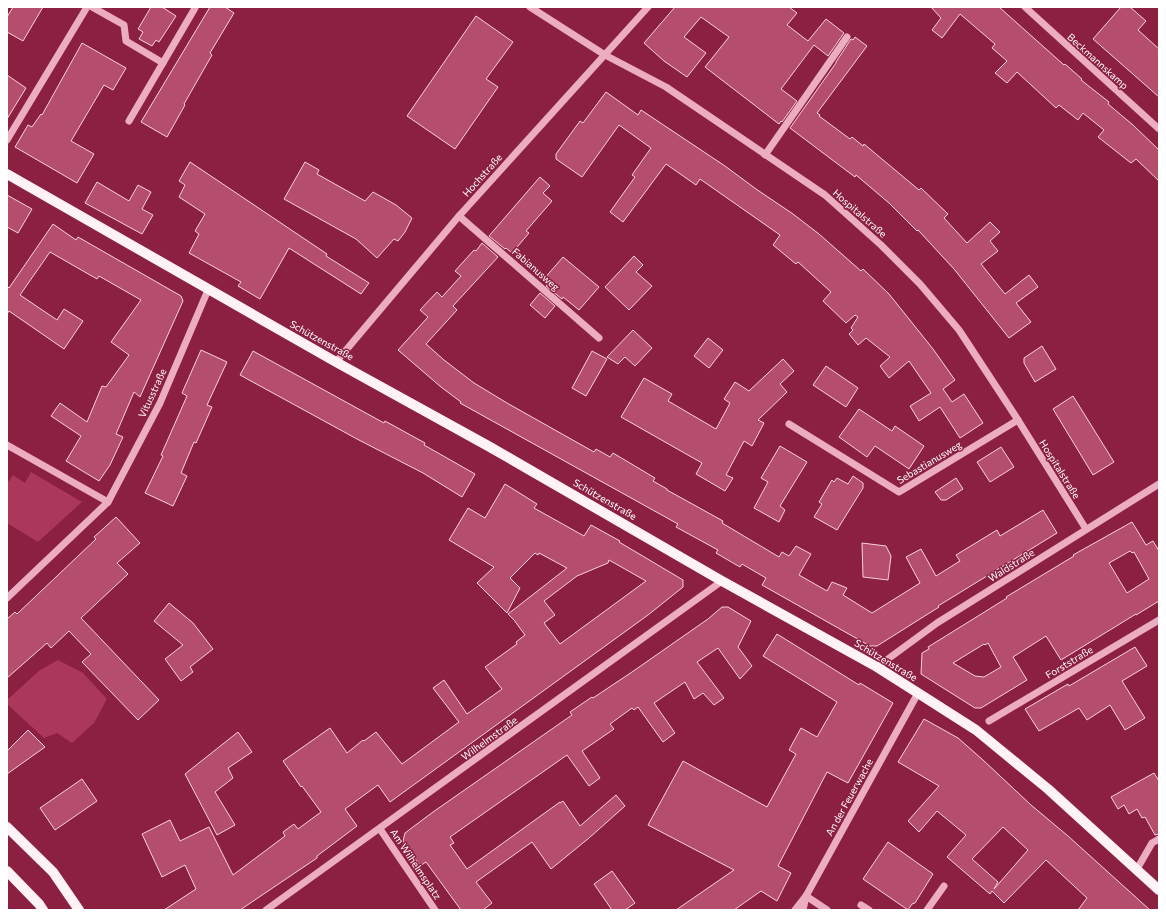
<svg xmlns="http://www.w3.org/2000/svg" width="1166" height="917" font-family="Commissioner,sans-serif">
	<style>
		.green { fill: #ab375a }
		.building { fill: #b54d6c; stroke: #f9d2de; fill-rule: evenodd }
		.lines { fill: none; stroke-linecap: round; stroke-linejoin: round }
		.minor { stroke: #ecadc0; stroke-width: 7 }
		.major { stroke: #fef2f5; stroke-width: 10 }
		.labels { text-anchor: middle; stroke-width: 3; stroke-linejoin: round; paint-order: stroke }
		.street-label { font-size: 10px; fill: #fff; stroke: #8c2040 }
	</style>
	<rect width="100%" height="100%" fill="#8c2040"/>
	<!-- green -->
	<g class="green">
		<polygon points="31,472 82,502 38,542 7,523 7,480 9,481 13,475 25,483"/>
		<polygon points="58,660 83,673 107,699 94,723 72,743 57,733 44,738 7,704 7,700 40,670"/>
	</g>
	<!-- building -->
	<g class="building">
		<polygon points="13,7 43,7 23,41 7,32 7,17"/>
		<polygon points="151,7 162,7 176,16 159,42 156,40 152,46 139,39 143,32 138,29"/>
		<polygon points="210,7 225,7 234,13 210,53 212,55 184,104 185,105 167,137 141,122"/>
		<polygon points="675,7 789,7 797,13 787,25 808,41 826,19 844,33 828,56 814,45 781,89 797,101 782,122 781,121 779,124 705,67 729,37 701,17 684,37 706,53 687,77 664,61 644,43"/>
		<polygon points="931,7 999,7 1064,65 1065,64 1082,79 1081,80 1109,102 1108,104 1133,125 1159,150 1159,181 1136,159 1131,163 1098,137 1104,130 1083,113 1078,120 1059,105 1056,108 1017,72 1007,83 995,73 1007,61 992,48 995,44 960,14 942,38 932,30 941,18"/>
		<polygon points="1121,7 1130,7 1146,21 1138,30 1159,49 1159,97 1093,39"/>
		<polygon points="476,16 513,42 486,79 498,87 455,149 407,116"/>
		<polygon points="855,37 867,46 817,113 820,115 819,116 850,139 852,137 863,146 864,144 919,190 921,188 948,214 944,218 967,243 990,222 1000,232 990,241 998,251 981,264 1005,294 1029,275 1038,287 1016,303 1031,322 1009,338 954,269 918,230 917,231 889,203 856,175 855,177 790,128 836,63 836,62 851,39 853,40"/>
		<polygon points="82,43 126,68 113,90 104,85 71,141 94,154 77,183 15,147 28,125 32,127 41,114 42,115"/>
		<polygon points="7,75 26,88 7,119"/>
		<polygon points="606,92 638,115 641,110 725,166 756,189 793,214 819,234 861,271 863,269 889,294 933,349 955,380 943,389 952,402 964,394 983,423 960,438 940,407 919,421 910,406 931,393 909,361 889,378 880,366 890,357 866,338 858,345 849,334 853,330 851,328 858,317 855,315 846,323 823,301 831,292 798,262 796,264 773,245 780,235 700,179 696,185 666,164 623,222 610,212 635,177 632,175 651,148 619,125 582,177 556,159 556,154 580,121 583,123"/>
		<polygon points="190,162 327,254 326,256 369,283 361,294 289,248 260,299 238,286 241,282 189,253 199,234 195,231 205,214 179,197 185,185 179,181"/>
		<polygon points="305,162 319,170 317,174 365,201 373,192 396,205 412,218 405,232 398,241 394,239 377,258 356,239 284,199"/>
		<polygon points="540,177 550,186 543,193 552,201 526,231 529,233 512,253 506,248 505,249 489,236"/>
		<polygon points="97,182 129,201 138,185 151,192 142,209 153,215 142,234 85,203"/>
		<polygon points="7,195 32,209 18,233 7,227"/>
		<polygon points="53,224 76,240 78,237 181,296 183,301 140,397 134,392 116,434 123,437 110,465 99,481 66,461 81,436 51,416 60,403 87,422 102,386 106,387 129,355 111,342 141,300 99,276 97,279 50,252 20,295 57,320 64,309 83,321 64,349 9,311 7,314 7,286 9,288"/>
		<polygon points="482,243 498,257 453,306 457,310 426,344 444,360 474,383 507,403 594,452 596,449 610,457 613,453 655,478 653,481 667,489 667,490 723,521 722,523 779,557 782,552 789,556 796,546 811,554 799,575 827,591 832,582 847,588 843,595 872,613 920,583 906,557 921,549 936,576 960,561 956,555 997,530 1000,536 1043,510 1057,533 938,606 939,607 877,646 870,646 762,585 766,578 742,564 740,567 716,553 718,550 676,527 678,524 460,403 461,402 441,387 398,350 428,317 420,310 437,292 442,297 461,276 455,271 474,250 476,251"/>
		<polygon points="634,256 643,265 636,272 652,286 629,310 605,287"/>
		<polygon points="563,257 599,287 579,310 563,297 562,299 546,286 548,284 543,280"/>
		<polygon points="540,293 555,306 545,318 530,305"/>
		<polygon points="633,330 652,348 635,366 625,357 618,364 607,357"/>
		<polygon points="708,338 723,350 709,368 694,356"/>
		<polygon points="1042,346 1056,369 1035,382 1024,363 1024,358"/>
		<polygon points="201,350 227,362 207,405 212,407 196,443 194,442 181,473 187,476 173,506 145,493 163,456 161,455 187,396 182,393"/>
		<polygon points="253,351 384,423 385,421 425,443 424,445 475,474 462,497 423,473 357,439 240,375"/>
		<polygon points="592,351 607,359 586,396 572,388"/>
		<polygon points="783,359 794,371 780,384 787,392 758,420 764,423 752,446 744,441 726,475 733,478 725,491 696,474 702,463 621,417 644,378 672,394 668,401 716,429 730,403 724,399 735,382 749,391"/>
		<polygon points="826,366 858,388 846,407 813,385"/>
		<polygon points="1073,396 1114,462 1093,475 1053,409"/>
		<polygon points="859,409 892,431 895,426 924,446 909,469 875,446 867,457 839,437"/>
		<polygon points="780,446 807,462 780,506 785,510 779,522 754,508 768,482 761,478"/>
		<polygon points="1001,447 1014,467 990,482 977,462"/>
		<polygon points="853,476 863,483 863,488 837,530 814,517 822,504 819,502 832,480 834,482 837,478 848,484"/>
		<polygon points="956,478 963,489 946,500 941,500 935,492"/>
		<path d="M505 484 537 504 534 508 584 536 591 525 620 541 619 542 683 580V587L648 615 390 802 378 785 345 809 357 826 317 856V858L240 910H164L196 889 185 865 162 877 142 834 170 820 180 841 209 827 233 875 285 836 283 832 294 824 298 829 321 812 302 786 301 787 283 761 330 728 347 753 363 740 364 741 376 732 402 764 459 722 433 688 444 680 467 714 502 689 485 667 517 644 516 642 525 635 514 620 508 614 567 568 539 553 538 555 535 553 510 578 520 588 507 613 477 583 494 567 449 540 468 508 485 518ZM609 560 646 581 560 644 544 623 555 615 544 601 577 576 608 563Z"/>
		<polygon points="116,517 140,543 117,563 128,574 81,618 159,700 138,720 82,662 91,654 69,631 51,648 47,643 7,678 7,619 15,612 17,614 96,539 94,537"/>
		<path d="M1132 522 1146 545 1153 541 1159 551V601L1136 615V614L1061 660 1046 636 1013 657 1027 680 981 708H975L921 674 922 653 929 649 928 647 970 621 1007 598 1006 597 1074 556 1073 555ZM1130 551 1132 553 1134 552 1149 579 1127 593 1109 563ZM988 643 1001 667 984 677 975 676 953 663 984 644 985 645Z"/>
		<polygon points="862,543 886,546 891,556 888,580 863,577"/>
		<polygon points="169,603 193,623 213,649 190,667 193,672 181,681 165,659 183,645 154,621"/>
		<polygon points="722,607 728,607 751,621 738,647 752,666 740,679 718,648 697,662 724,698 714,705 703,693 694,699 685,682 654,703 675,733 663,742 638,707 634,710 632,708 610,724 614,729 582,751 600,778 589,786 567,755 450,837 454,843 450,845 467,869 560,802 560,803 563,801 580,826 616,795 625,806 589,838 551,869 532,842 476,882 492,903 483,910 461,910 426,862 420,866 403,841 405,833 433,812 572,715 570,712 592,697 593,698 632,672 708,619"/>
		<polygon points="777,634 859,685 860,683 893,703 848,783 827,772 778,866 791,873 777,901 761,891 734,910 676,910 734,870 648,825 683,761 767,807 796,754 789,750 801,728 817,737 837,702 763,656"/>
		<polygon points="1135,647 1147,666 1122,681 1145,718 1125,730 1110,705 1087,720 1079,708 1039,731 1025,709 1068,684 1069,686"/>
		<path d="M924 719 958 738 983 760 1031 805 1068 836 1150 910H1078L1087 898 1046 860 1004 903 992 891 990 894 947 857 966 835 937 811 919 832 908 821 939 786 898 762ZM1003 827 1028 850 994 889 998 882 972 859Z"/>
		<polygon points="28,730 45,747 7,774 7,751"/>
		<polygon points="238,732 252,752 228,768 233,778 215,792 235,825 217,835 185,774"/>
		<polygon points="1154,773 1159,781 1159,834 1155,835 1145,817 1142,818 1137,809 1129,814 1124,805 1118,809 1111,797"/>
		<polygon points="82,779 97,801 55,830 40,808"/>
		<polygon points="888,842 933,874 915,903 912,904 908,910 863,879"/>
		<polygon points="612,871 635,903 625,910 612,910 594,884"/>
	</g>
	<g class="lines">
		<!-- minor -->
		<g class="minor">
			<polyline points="92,7 124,25 126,41 163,63"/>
			<polyline points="530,7 605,55 666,87 825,195 881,245 920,284 959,330 1018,420 1086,529"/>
			<polyline points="1025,7 1159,129"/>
			<polyline points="129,121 195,8"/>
			<polyline points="7,140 87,7"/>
			<polyline points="765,155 847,37"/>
			<polyline points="459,216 599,338"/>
			<polyline points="336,362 459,216 648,7"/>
			<polyline points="789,424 899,492 1018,420"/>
			<polyline points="7,445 108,502"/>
			<polyline points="7,598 108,502 160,403 208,290"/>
			<polyline points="877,667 937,623 1159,484"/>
			<polyline points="989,721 1159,620"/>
			<polyline points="380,829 435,910"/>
			<polyline points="1137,869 1152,843 1159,839"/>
			<polyline points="861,905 869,910"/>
			<polyline points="266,910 722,581"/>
			<polyline points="795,910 806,896 918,693"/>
			<polyline points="803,910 806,896 827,910"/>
			<polyline points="927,910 944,886"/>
		</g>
		<!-- major -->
		<g class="major">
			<polyline points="7,174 336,362 490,447 722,581 877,667 918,693 976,730 1048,789 1159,890"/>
			<polyline points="7,827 53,872 79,910"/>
			<polyline points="7,871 39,904 43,910"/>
		</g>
	</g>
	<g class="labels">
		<!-- street labels -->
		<g class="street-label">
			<text transform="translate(1098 61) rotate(42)" y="4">Beckmannskamp</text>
			<text transform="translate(482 175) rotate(-48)" y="4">Hochstraße</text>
			<text transform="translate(860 213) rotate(41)" y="4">Hospitalstraße</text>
			<text transform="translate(536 269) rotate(41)" y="4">Fabianusweg</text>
			<text transform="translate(322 340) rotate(29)" y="4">Schützenstraße</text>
			<text transform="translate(152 393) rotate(-65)" y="4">Vitusstraße</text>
			<text transform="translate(929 462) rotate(-31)" y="4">Sebastianusweg</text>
			<text transform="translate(1060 469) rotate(58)" y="4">Hospitalstraße</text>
			<text transform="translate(605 499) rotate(30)" y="4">Schützenstraße</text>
			<text transform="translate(1011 565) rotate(-32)" y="4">Waldstraße</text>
			<text transform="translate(886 660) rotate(31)" y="4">Schützenstraße</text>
			<text transform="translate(1069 662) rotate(-31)" y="4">Forststraße</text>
			<text transform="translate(489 738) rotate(-36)" y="4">Wilhelmstraße</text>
			<text transform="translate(849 797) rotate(-61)" y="4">An der Feuerwache</text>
			<text transform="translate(416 864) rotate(56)" y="4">Am Wilhelmsplatz</text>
		</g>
	</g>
	<!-- border -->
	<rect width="1166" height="917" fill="none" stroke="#ffffff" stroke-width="16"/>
</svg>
